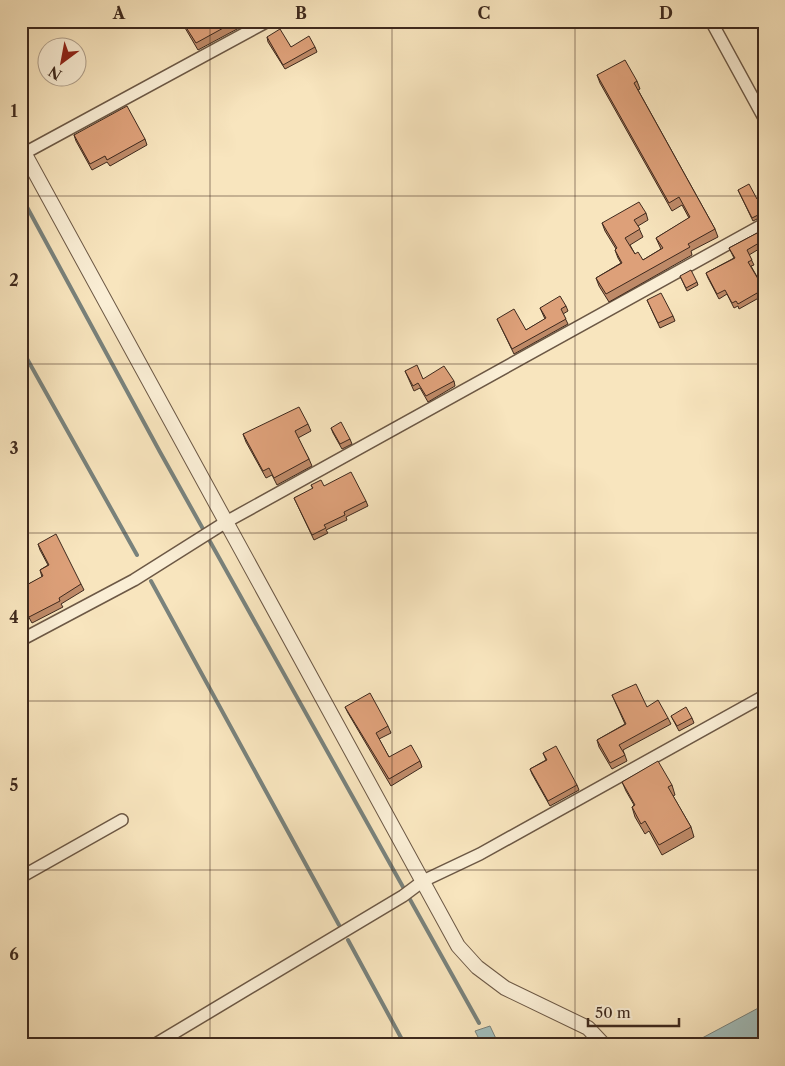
<svg xmlns="http://www.w3.org/2000/svg" width="785" height="1066" font-family="'Libre Caslon Text',serif">
	<style>
		.water { fill: #a1bdbb; stroke: #79827c }
		.lines { fill: none; stroke-linecap: round; stroke-linejoin: round }
		.stream { stroke: #79827c; stroke-width: 4 }
		.minor-casing { stroke: #6c5845; stroke-width: 14 }
		.tertiary-casing { stroke: #6c5845; stroke-width: 16 }
		.minor { stroke: #faeed5; stroke-width: 11 }
		.tertiary { stroke: #faeed5; stroke-width: 14 }
		.wall { fill: #be8a68; stroke: #3e291d }
		.building { fill: #dda079; stroke: #3e291d }
		.grid { fill: none; stroke: #3e291d; stroke-width: 1; stroke-opacity: 0.55 }
		.neatline { fill: none; stroke: #3e291d; stroke-width: 2 }
		.grid-label { font-size: 16px; text-anchor: middle; font-weight: bold; fill: #3e291d }
	</style>
	<rect width="100%" height="100%" fill="#f8e5be"/>
	<filter id="stains"><feTurbulence type="fractalNoise" baseFrequency=".004" numOctaves="4"/><feColorMatrix values="0 0 0 0 .2 0 0 0 0 .09 0 0 0 0 .02 0 0 0 .5 -.17"/></filter>
	<radialGradient id="worn" r=".72"><stop offset=".6" stop-color="#630" stop-opacity="0"/><stop offset="1" stop-color="#630" stop-opacity=".3"/></radialGradient>
	<!-- water -->
	<g class="water">
		<polygon points="764,1005 764,1045 689,1045"/>
		<polygon points="490,1026 499,1045 482,1045 475,1031"/>
	</g>
	<g class="lines">
		<!-- stream -->
		<g class="stream">
			<polyline points="21,196 160,452 479,1023"/>
			<polyline points="21,348 137,555"/>
			<polyline points="151,581 339,925"/>
			<polyline points="348,940 405,1045"/>
		</g>
		<defs>
			<g id="minor">
				<polyline points="711,21 764,118"/>
				<polyline points="21,155 268,21"/>
				<polyline points="21,640 134,580 226,522 764,224"/>
				<polyline points="21,877 122,820"/>
				<polyline points="154,1045 403,896 423,881 480,854 764,696"/>
			</g>
			<polyline id="tertiary" points="21,147 458,946 477,967 505,988 588,1028 604,1045"/>
		</defs>
		<!-- minor casing -->
		<use href="#minor" class="minor-casing"/>
		<!-- tertiary casing -->
		<use href="#tertiary" class="tertiary-casing"/>
		<!-- minor -->
		<use href="#minor" class="minor"/>
		<!-- tertiary -->
		<use href="#tertiary" class="tertiary"/>
	</g>
	<!-- wall -->
	<g class="wall">
		<polygon points="181,21 252,21 198,50"/>
		<polygon points="267,37 291,47 315,47 317,52 285,69 268,42"/>
		<polygon points="597,75 637,81 640,89 638,90 715,229 718,237 691,251 692,255 609,302 599,286 596,278 621,263 618,258 615,250 616,249 605,231 602,223 646,213 648,220 638,226 643,237 630,245 635,254 643,260 661,249 656,238 689,218 682,205 672,211 600,83"/>
		<polygon points="74,135 145,139 147,145 110,166 107,162 92,170 76,141"/>
		<polygon points="738,190 757,199 764,196 764,217 761,217 753,221"/>
		<polygon points="764,227 764,246 749,255 754,265 751,266 764,289 764,295 739,309 738,306 734,308 727,294 719,299 708,278 706,273 734,258 729,248 759,232"/>
		<polygon points="680,276 697,282 698,285 687,291"/>
		<polygon points="647,300 673,316 675,321 660,328"/>
		<polygon points="566,306 568,311 563,314 568,324 514,354 497,319 526,330 545,319 540,308"/>
		<polygon points="405,371 423,379 454,381 455,386 428,402 420,388 414,391"/>
		<polygon points="308,424 311,431 298,438 309,459 312,466 277,485 272,475 266,478 246,442 243,434"/>
		<polygon points="331,428 350,439 352,444 342,449 333,433"/>
		<polygon points="311,485 366,501 368,506 346,517 347,520 326,530 328,533 314,540 294,498 313,489"/>
		<polygon points="38,544 81,584 84,590 61,604 63,607 32,623 21,603 21,588 42,577 40,570 48,565 40,550"/>
		<polygon points="612,695 647,707 668,718 671,724 623,750 627,761 612,769 599,747 597,740 625,724"/>
		<polygon points="345,707 388,726 391,733 379,739 389,757 420,761 422,767 391,786 348,713"/>
		<polygon points="671,716 692,718 694,723 679,731"/>
		<polygon points="543,753 577,785 579,790 550,806 532,774 530,769 546,760"/>
		<polygon points="622,782 672,785 675,795 673,796 691,827 694,837 662,855 649,831 645,834 635,817 632,807 634,805 626,791"/>
	</g>
	<!-- building -->
	<g class="building">
		<polygon points="182,21 236,21 196,43"/>
		<polygon points="280,29 291,47 309,36 315,47 283,65 267,37"/>
		<polygon points="625,60 637,81 634,83 715,229 688,244 690,247 606,294 596,278 622,263 615,250 617,248 602,223 639,202 646,213 634,220 640,229 625,238 635,254 638,252 643,260 663,248 656,238 690,217 679,197 669,203 597,75"/>
		<polygon points="127,106 145,139 107,160 105,156 90,164 74,135"/>
		<polygon points="749,184 757,199 764,196 764,207 763,208 764,214 760,214 752,218 738,190"/>
		<polygon points="764,227 764,240 747,250 752,260 748,262 764,289 738,304 736,301 732,303 725,290 717,294 706,273 735,258 729,248 759,232 758,230"/>
		<polygon points="691,270 697,282 686,288 680,276"/>
		<polygon points="661,293 673,316 658,323 647,300"/>
		<polygon points="560,296 566,306 561,309 566,319 512,349 497,319 514,309 526,330 546,318 540,308"/>
		<polygon points="417,365 423,379 444,366 454,381 426,396 418,383 413,386 405,371"/>
		<polygon points="299,407 308,424 295,431 309,459 274,478 269,468 263,471 243,434"/>
		<polygon points="341,422 350,439 340,444 331,428"/>
		<polygon points="351,472 366,501 344,512 345,515 324,525 326,528 312,535 294,498 313,488 311,485 321,480 324,486"/>
		<polygon points="56,534 81,584 59,598 60,601 29,617 21,601 21,588 43,576 40,570 49,565 38,544"/>
		<polygon points="636,684 647,707 658,700 668,718 619,745 625,755 610,763 597,740 626,724 612,695"/>
		<polygon points="370,693 388,726 376,733 389,757 411,745 420,761 389,779 345,707"/>
		<polygon points="686,707 692,718 677,726 671,716"/>
		<polygon points="556,746 577,785 548,801 530,769 547,760 543,753"/>
		<polygon points="658,761 672,785 668,787 691,827 659,845 645,821 641,824 632,807 635,805 622,782"/>
	</g>
	<!-- grid -->
	<path class="grid" d="M210 21V1045M392 21V1045M575 21V1045M21 196H764M21 364H764M21 533H764M21 701H764M21 870H764"/>
	<!-- margin -->
	<rect width="785" height="1066" fill="none" stroke="#f8e5be" stroke-width="55"/>
	<!-- north arrow -->
	<g transform="translate(62 62) rotate(212)"><circle r="24" fill="#faeed5" stroke="#af9f8b"/>
	<path d="M0-4L9 19L0 12L-9 19Z" fill="#8f2418"/>
	<text y="-8" font-size="14" font-weight="bold" text-anchor="middle" fill="#3e291d">N</text>
	</g>
	<!-- scale -->
	<path d="M588 1018v8h91v-8" fill="none" stroke="#3e291d" stroke-width="2.5"/>
	<text x="595" y="1018" font-size="15" fill="#3e291d" stroke="#faeed5" stroke-width="4" paint-order="stroke">50 m</text>
	<rect x="28" y="28" width="730" height="1010" class="neatline"/>
	<g class="grid-label">
		<text x="119" y="19">A</text>
		<text x="301" y="19">B</text>
		<text x="484" y="19">C</text>
		<text x="666" y="19">D</text>
		<text x="14" y="117">1</text>
		<text x="14" y="286">2</text>
		<text x="14" y="454">3</text>
		<text x="14" y="623">4</text>
		<text x="14" y="791">5</text>
		<text x="14" y="960">6</text>
	</g>
	<rect width="100%" height="100%" filter="url(#stains)"/>
	<rect width="100%" height="100%" fill="url(#worn)"/>
</svg>
